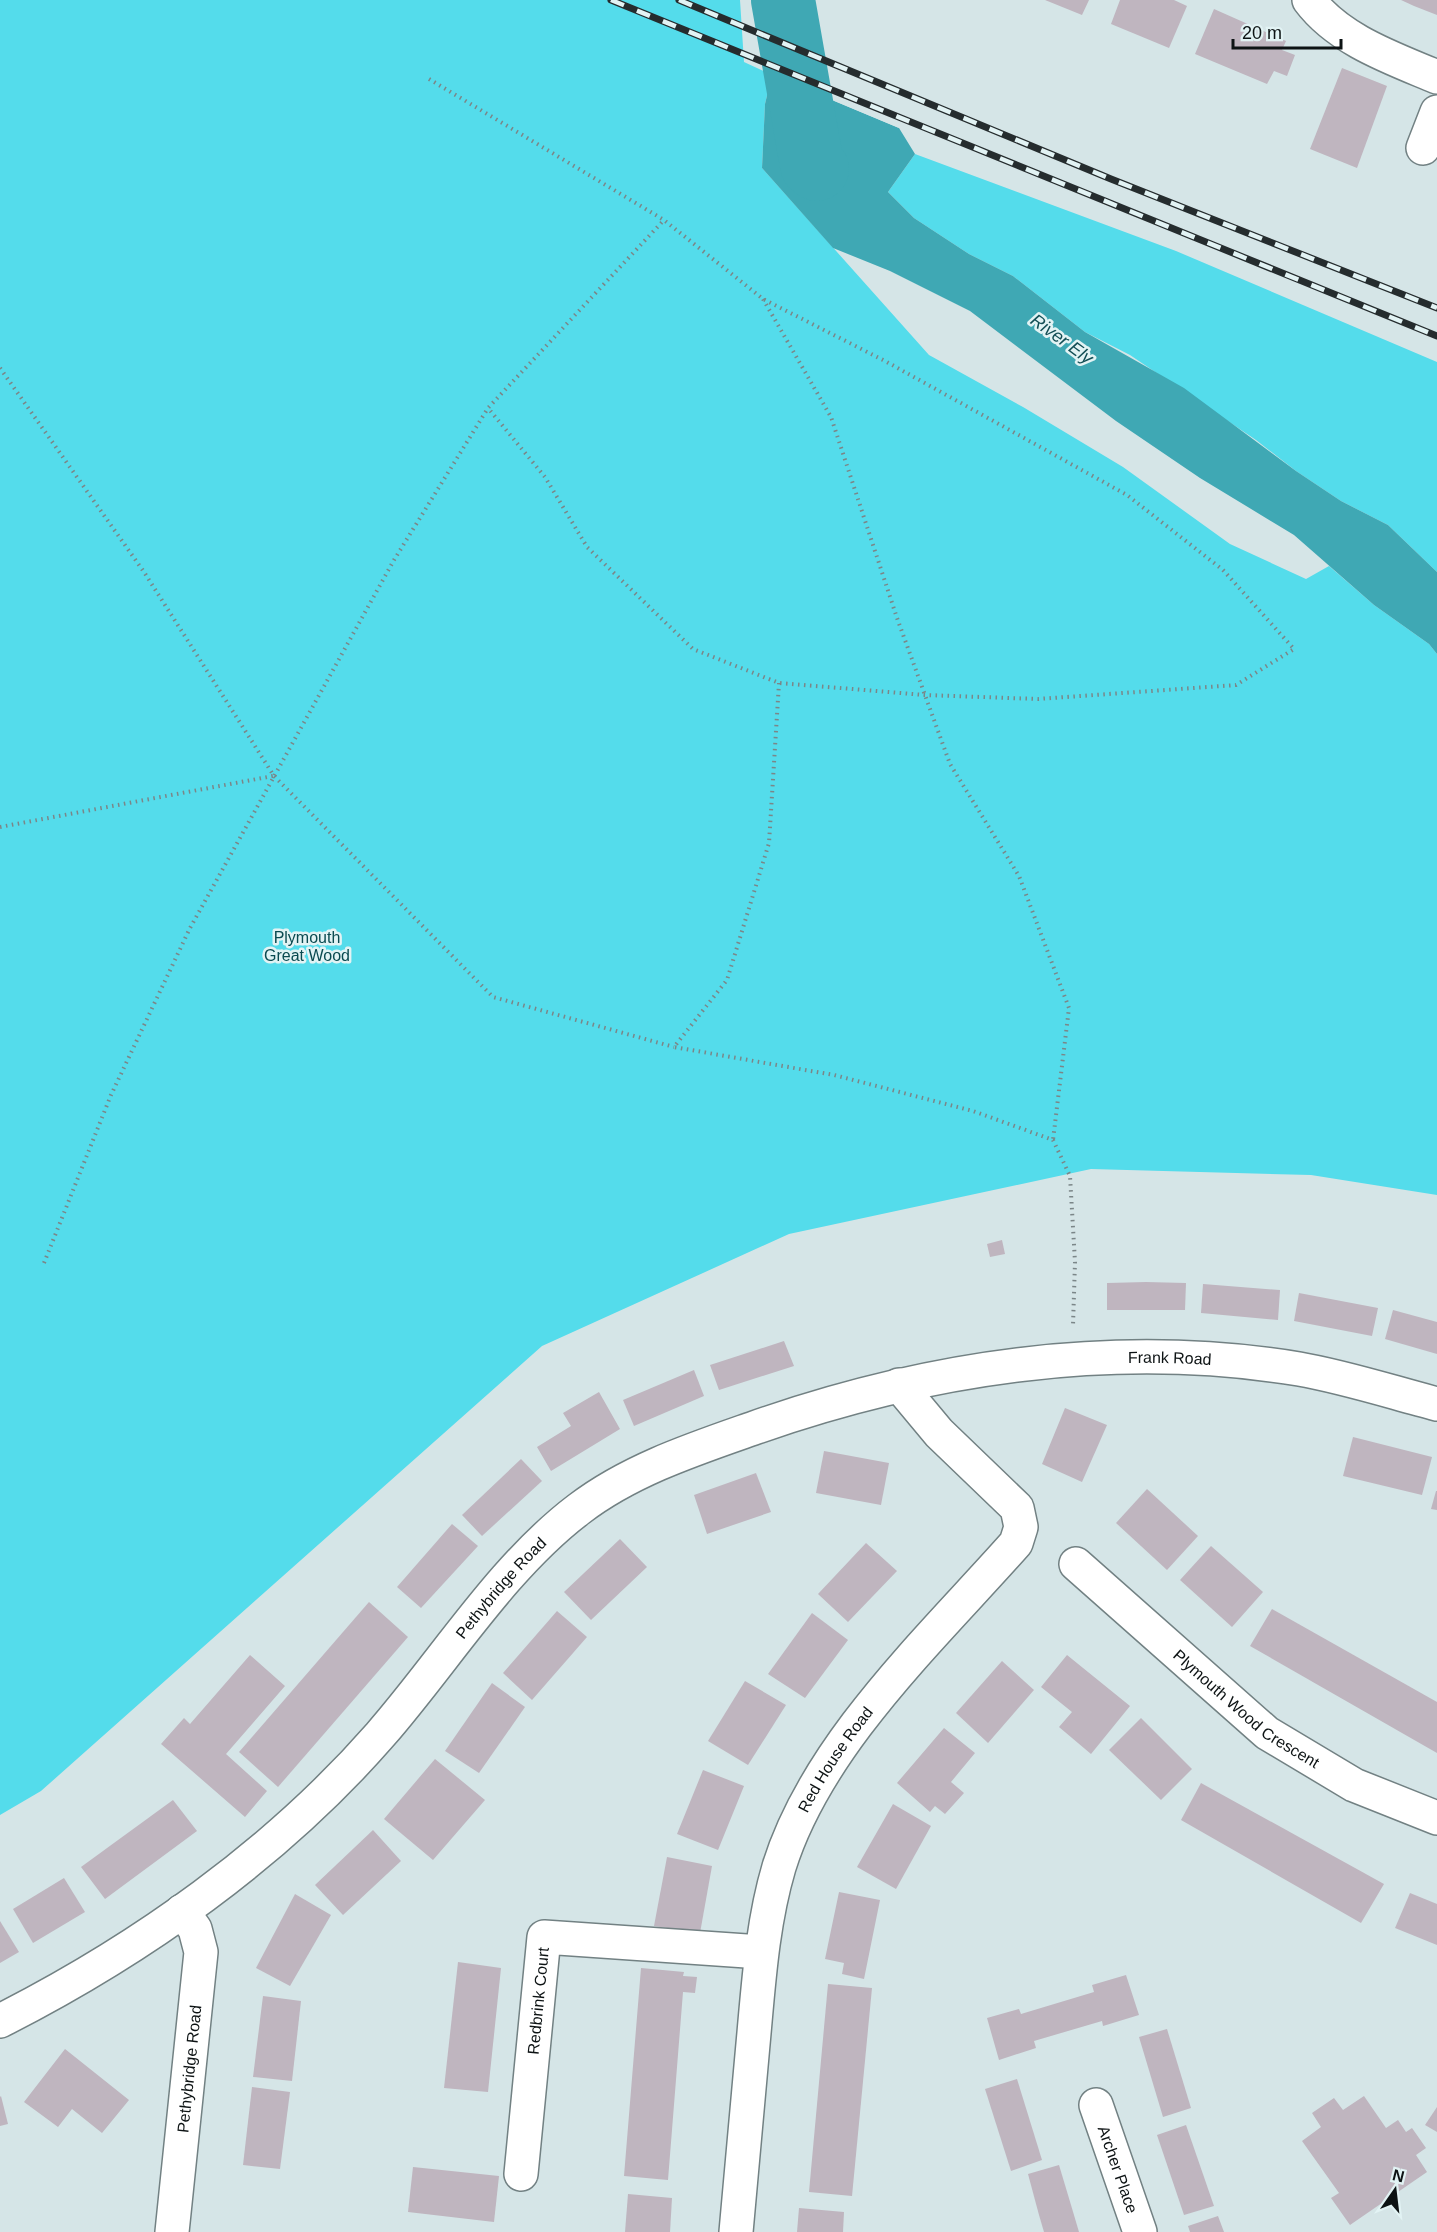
<svg xmlns="http://www.w3.org/2000/svg" width="1437" height="2232" font-family="Arial,sans-serif">
	<style>
		.green { fill: #54dceb }
		.water { fill: #3fa8b4 }
		.pier { fill: #d5e5e7 }
		.lines { fill: none; stroke-linecap: round; stroke-linejoin: round }
		.river { stroke: #3fa8b4; stroke-width: 64 }
		.building { fill: #bfb5bf }
		.minor-casing { stroke: #728183; stroke-width: 36 }
		.path { stroke: #7b8688; stroke-width: 4; stroke-dasharray: 1.5 4.5; stroke-linecap: butt }
		.minor { stroke: #fff; stroke-width: 33 }
		.rail-casing { stroke: #252c2e; stroke-width: 7 }
		.rail { stroke: #e2f3f4; stroke-width: 4.5; stroke-dasharray: 14; stroke-linecap: butt }
		.labels { text-anchor: middle; stroke-width: 5; stroke-linejoin: round; paint-order: stroke }
		.park-label { font-size: 16px; fill: #0a4a50; stroke: #e2f3f4 }
		.street-label { font-size: 16px; fill: #0d1314; stroke: #e2f3f4 }
		.water-label { font-size: 18px; font-style: italic; fill: #124e55; stroke: #e2f3f4 }
	</style>
	<rect width="100%" height="100%" fill="#d5e5e7"/>
	<!-- green -->
	<g class="green">
		<polygon points="0,0 740,0 744,62 772,75 765,104 762,168 929,355 1023,407 1123,467 1230,544 1306,579 1329,566 1374,605 1429,644 1437,654 1437,1195 1311,1175 1091,1169 789,1234 542,1346 41,1791 0,1815"/>
		<polygon points="915,154 1176,251 1437,362 1437,572 1388,525 1341,501 1296,471 1256,440 1130,355 1085,332 1013,276 969,254 914,218 888,192"/>
	</g>
	<!-- water -->
	<polygon class="water" points="772,75 899,128 915,154 888,192 914,218 969,254 1013,276 1085,332 1184,388 1296,471 1341,501 1388,525 1437,572 1437,654 1429,644 1374,605 1294,535 1200,478 1116,421 970,311 890,271 833,248 762,168 765,104"/>
	<!-- pier -->
	<polygon class="pier" points="773,72 897,124 899,128 770,74"/>
	<g class="lines">
		<!-- river -->
		<polyline class="river" points="783,0 812,165 817,169"/>
	</g>
	<!-- building -->
	<g class="building">
		<polygon points="1045,0 1089,0 1082,15"/>
		<polygon points="1120,0 1174,0 1187,6 1169,48 1111,24"/>
		<polygon points="1401,0 1437,0 1437,15 1414,6"/>
		<polygon points="1214,9 1286,41 1282,50 1295,55 1287,76 1274,71 1267,84 1195,54"/>
		<polygon points="1342,68 1387,86 1357,168 1310,149"/>
		<polygon points="1002,1240 1005,1254 990,1257 987,1244"/>
		<polygon points="1146,1282 1186,1283 1185,1310 1107,1310 1107,1283"/>
		<polygon points="1203,1284 1280,1290 1278,1320 1201,1313"/>
		<polygon points="1299,1293 1378,1308 1372,1336 1294,1321"/>
		<polygon points="1393,1310 1437,1322 1437,1354 1385,1339"/>
		<polygon points="784,1341 794,1366 719,1390 710,1365"/>
		<polygon points="694,1370 704,1396 634,1426 623,1400"/>
		<polygon points="599,1392 620,1429 551,1471 537,1447 571,1426 563,1413"/>
		<polygon points="1065,1408 1107,1425 1082,1482 1042,1464"/>
		<polygon points="1353,1437 1432,1457 1422,1495 1343,1476"/>
		<polygon points="824,1451 889,1463 881,1505 816,1493"/>
		<polygon points="521,1459 542,1481 482,1536 462,1515"/>
		<polygon points="756,1473 771,1512 707,1534 694,1495"/>
		<polygon points="1147,1489 1198,1536 1167,1570 1116,1523"/>
		<polygon points="1436,1491 1437,1491 1437,1510 1431,1509"/>
		<polygon points="452,1524 478,1546 421,1608 397,1587"/>
		<polygon points="620,1539 647,1567 591,1620 564,1592"/>
		<polygon points="866,1543 897,1571 848,1622 818,1594"/>
		<polygon points="1211,1546 1263,1592 1232,1627 1180,1580"/>
		<polygon points="369,1602 408,1637 278,1787 239,1752"/>
		<polygon points="1272,1609 1437,1702 1437,1753 1250,1646"/>
		<polygon points="557,1611 587,1637 532,1700 503,1673"/>
		<polygon points="812,1613 848,1640 805,1698 768,1674"/>
		<polygon points="250,1655 285,1686 226,1754 267,1791 245,1817 161,1744 184,1718 190,1724"/>
		<polygon points="1067,1655 1130,1706 1091,1754 1059,1727 1072,1712 1041,1687"/>
		<polygon points="1002,1661 1034,1690 988,1743 956,1713"/>
		<polygon points="745,1681 786,1705 748,1765 708,1741"/>
		<polygon points="492,1683 525,1707 479,1773 445,1751"/>
		<polygon points="1141,1718 1192,1769 1161,1800 1109,1750"/>
		<polygon points="944,1728 975,1753 951,1782 964,1793 945,1814 935,1806 930,1812 897,1783"/>
		<polygon points="435,1759 485,1800 433,1860 384,1819"/>
		<polygon points="703,1770 744,1786 718,1850 677,1834"/>
		<polygon points="1201,1783 1384,1884 1361,1923 1181,1820"/>
		<polygon points="173,1800 197,1831 105,1899 81,1867"/>
		<polygon points="893,1804 931,1826 896,1889 857,1867"/>
		<polygon points="373,1830 401,1861 343,1915 315,1885"/>
		<polygon points="667,1857 712,1866 700,1933 654,1926"/>
		<polygon points="64,1878 85,1912 33,1943 13,1909"/>
		<polygon points="839,1892 880,1900 864,1979 842,1974 844,1963 825,1959"/>
		<polygon points="1410,1893 1437,1904 1437,1945 1395,1928"/>
		<polygon points="295,1894 331,1915 290,1986 256,1968"/>
		<polygon points="0,1921 19,1952 0,1963"/>
		<polygon points="458,1962 501,1968 488,2092 444,2088"/>
		<polygon points="641,1968 684,1972 683,1976 697,1977 695,1993 683,1992 668,2180 624,2176"/>
		<polygon points="1126,1975 1139,2015 1103,2026 1102,2021 1034,2041 1036,2048 999,2060 987,2018 1019,2009 1021,2014 1094,1992 1092,1985"/>
		<polygon points="828,1984 872,1988 852,2196 809,2192"/>
		<polygon points="263,1996 301,2001 292,2081 253,2077"/>
		<polygon points="1167,2029 1191,2108 1163,2117 1139,2037"/>
		<polygon points="65,2049 129,2100 102,2133 72,2109 58,2127 24,2102"/>
		<polygon points="1017,2079 1042,2160 1011,2171 985,2089"/>
		<polygon points="252,2087 290,2092 280,2169 243,2165"/>
		<polygon points="1,2096 8,2124 0,2126 0,2097"/>
		<polygon points="1364,2096 1386,2128 1398,2120 1406,2132 1412,2128 1426,2148 1416,2155 1427,2172 1350,2225 1331,2198 1339,2193 1302,2141 1321,2127 1312,2113 1334,2098 1343,2110"/>
		<polygon points="1437,2107 1437,2132 1425,2125"/>
		<polygon points="1186,2125 1214,2206 1184,2215 1157,2135"/>
		<polygon points="1059,2165 1071,2205 1079,2232 1044,2232 1039,2215 1028,2174"/>
		<polygon points="413,2167 499,2176 494,2222 408,2212"/>
		<polygon points="628,2194 672,2198 670,2232 625,2232"/>
		<polygon points="799,2208 844,2212 843,2232 797,2232"/>
		<polygon points="1218,2216 1224,2232 1190,2232 1188,2226"/>
	</g>
	<g class="lines">
		<defs>
			<g id="minor">
				<path d="M1309 0C1339 40 1392 58 1437 77"/>
				<polyline points="1423,148 1437,112"/>
				<path id="s1" d="M1076 1564 1267 1733 1354 1785 1437 1818"/>
				<path id="s2" d="M0 2021C140 1950 276 1854 380 1735 444 1662 501 1568 579 1509 630 1470 694 1449 754 1428 928 1367 1115 1339 1299 1369 1345 1377 1391 1392 1437 1404"/>
				<path id="s3" d="M1096 2105 1140 2232"/>
				<path id="s4" d="M521 2174 544 1937 761 1952"/>
				<path id="s5" d="M172 2232 201 1952 195 1929 182 1911"/>
				<path id="s6" d="M736 2232C742 2166 748 2099 754 2033 759 1977 763 1921 779 1867 817 1744 932 1638 1016 1543L1021 1527 1017 1508 939 1433 899 1385"/>
			</g>
		</defs>
		<!-- minor casing -->
		<use href="#minor" class="minor-casing"/>
		<!-- path -->
		<g class="path">
			<polyline points="429,79 664,220 763,299 885,361 1127,495 1223,570 1294,649 1236,685 1038,699 925,695 779,683 693,649 587,547 545,477 488,408 664,220"/>
			<polyline points="763,299 831,417 897,618 950,764 1019,876 1069,1008 1053,1140"/>
			<polyline points="0,368 144,572 274,776 493,997 674,1047"/>
			<polyline points="779,683 769,843 727,980 674,1047 834,1075 973,1111 1053,1140 1070,1176 1075,1262 1073,1325"/>
			<polyline points="0,827 273,776"/>
			<polyline points="44,1263 111,1095 190,928 394,560 488,408"/>
		</g>
		<!-- minor -->
		<use href="#minor" class="minor"/>
		<defs>
			<g id="rail">
				<polyline points="611,0 1437,336"/>
				<polyline points="679,0 1111,179 1437,308"/>
			</g>
		</defs>
		<!-- rail casing -->
		<use href="#rail" class="rail-casing"/>
		<!-- rail -->
		<use href="#rail" class="rail"/>
	</g>
	<g class="labels">
		<!-- park labels -->
		<g class="park-label">
			<text x="307" y="943">Plymouth<tspan x="307" dy="18">Great Wood</tspan></text>
		</g>
		<!-- street labels -->
		<g class="street-label">
			<text dy="6" stroke="none"><textPath href="#s2" startOffset="1398">Frank Road</textPath></text>
			<text dy="6" stroke="none"><textPath href="#s2" startOffset="669">Pethybridge Road</textPath></text>
			<text dy="6" stroke="none"><textPath href="#s1" startOffset="224">Plymouth Wood Crescent</textPath></text>
			<text dy="6" stroke="none"><textPath href="#s6" startOffset="490">Red House Road</textPath></text>
			<text dy="6" stroke="none"><textPath href="#s4" startOffset="174">Redbrink Court</textPath></text>
			<text dy="6" stroke="none"><textPath href="#s5" startOffset="164">Pethybridge Road</textPath></text>
			<text dy="6" stroke="none"><textPath href="#s3" startOffset="68">Archer Place</textPath></text>
		</g>
		<!-- water labels -->
		<g class="water-label">
			<text transform="translate(1062 339) rotate(36)" y="6">River Ely</text>
		</g>
	</g>
	<!-- north arrow -->
	<g transform="translate(1395 2190) rotate(14)" stroke="#e2f3f4" stroke-width="4.5" paint-order="stroke">
	<path d="M0-4.5L10 22L0 15L-10 22Z" fill="#0d1314"/>
	<text y="-9" font-size="16" font-weight="bold" text-anchor="middle" fill="#0d1314">N</text>
	</g>
	<!-- scale -->
	<path d="M1233 39v9h108v-9" fill="none" stroke="#0d1314" stroke-width="3"/>
	<text x="1242" y="39" font-size="18" fill="#0d1314" stroke="#e2f3f4" stroke-width="4.5" paint-order="stroke">20 m</text>
</svg>
